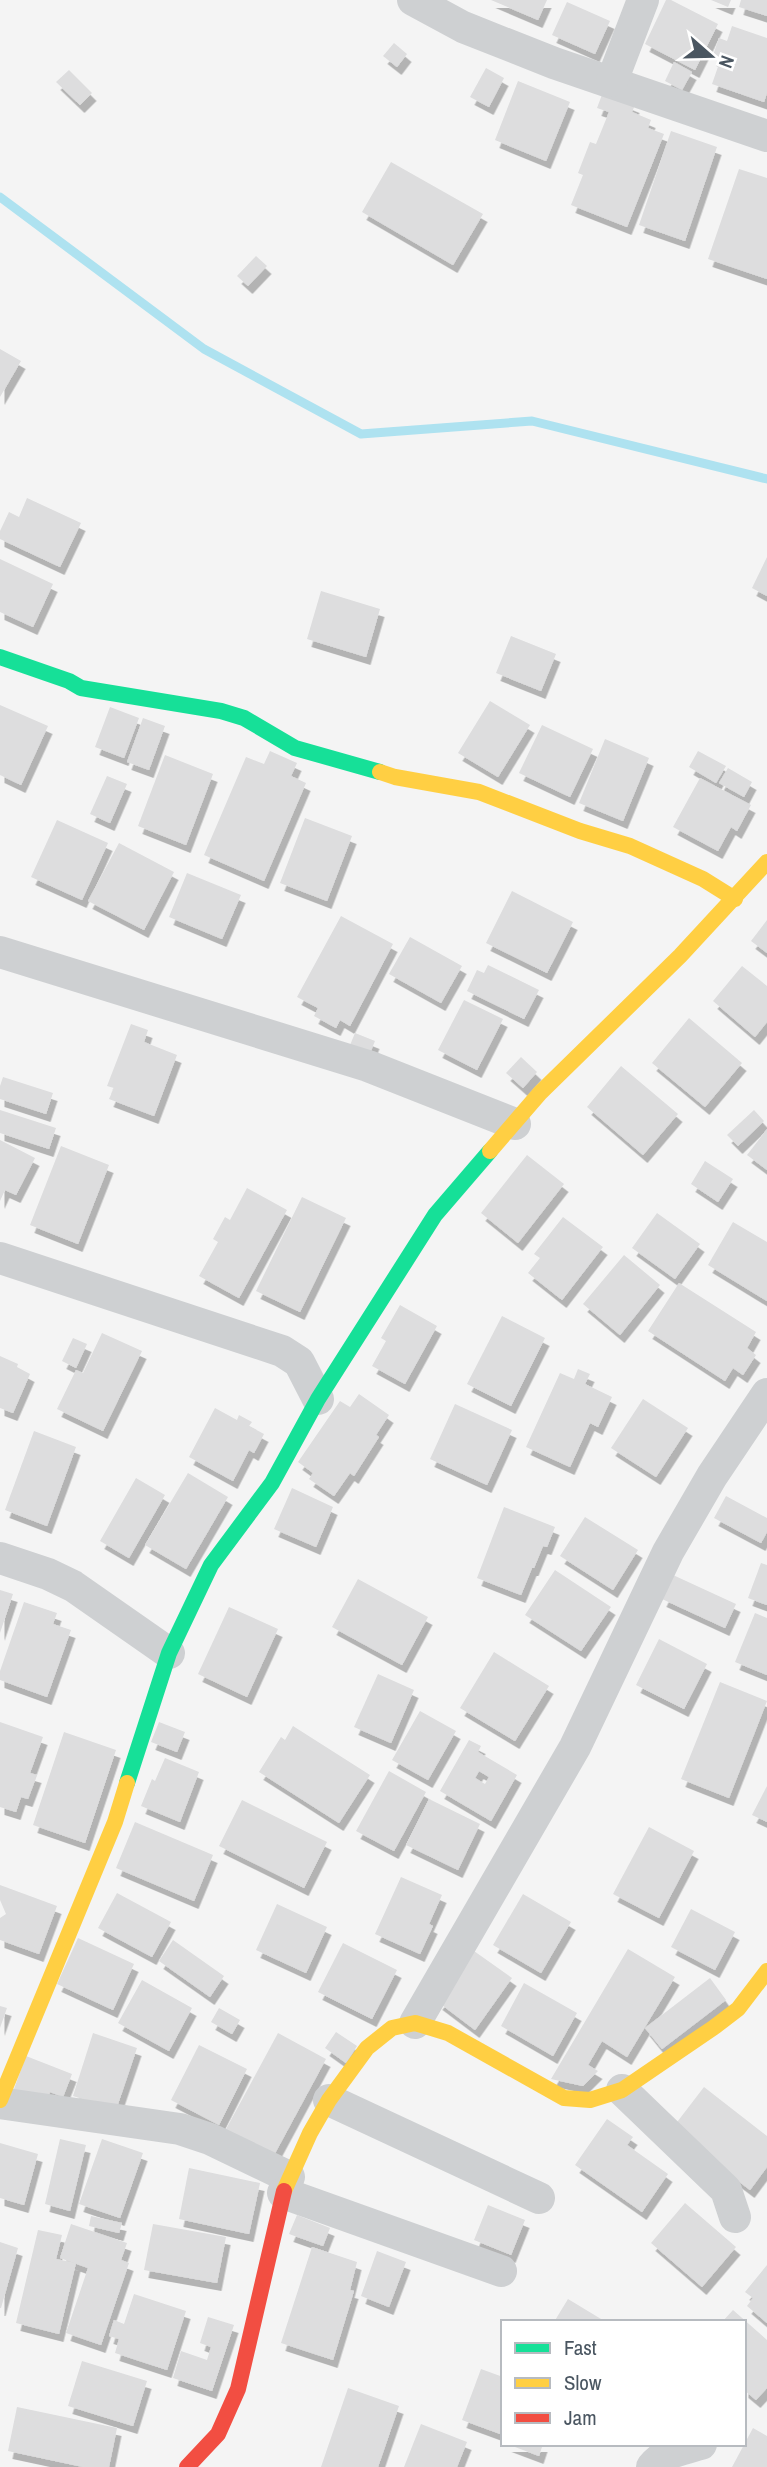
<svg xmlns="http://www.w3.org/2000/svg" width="767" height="2467" font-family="'Archivo Narrow',sans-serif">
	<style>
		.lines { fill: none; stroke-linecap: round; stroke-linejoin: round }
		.stream { stroke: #aee2f0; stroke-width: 9 }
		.building { fill: #ddddde; fill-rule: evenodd; filter: url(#shadow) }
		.street { stroke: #ced0d2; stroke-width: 32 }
		.fast { stroke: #16e098; stroke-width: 16 }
		.slow { stroke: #ffcf43; stroke-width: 16 }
		.jam { stroke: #f24e42; stroke-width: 16 }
	</style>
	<defs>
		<filter id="shadow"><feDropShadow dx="4.5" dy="8" stdDeviation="0" flood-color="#0004"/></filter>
	</defs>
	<rect width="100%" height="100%" fill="#f4f4f4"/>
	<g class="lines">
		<!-- stream -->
		<polyline class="stream" points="0,197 204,349 361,434 532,421 767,479"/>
	</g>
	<!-- building -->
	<g class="building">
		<polygon points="491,0 547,0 538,20"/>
		<polygon points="666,0 671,0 718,24 695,70 645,44"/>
		<polygon points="711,0 731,0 728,7"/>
		<polygon points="741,0 767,0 767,16 739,7"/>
		<polygon points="567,2 610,21 595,54 552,35"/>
		<polygon points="732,26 767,38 767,93 764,102 712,84 720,61 712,58 719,38 727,41"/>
		<polygon points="394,43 407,54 397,67 383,56"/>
		<polygon points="674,62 692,72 682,90 665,81"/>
		<polygon points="486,68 504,78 489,107 470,97"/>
		<polygon points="69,70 92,93 80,105 56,82"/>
		<polygon points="518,81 570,102 546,161 495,140"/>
		<polygon points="603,92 635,105 632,112 651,120 648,128 664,134 627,227 571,205 583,175 578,173 590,142 596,144 609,112 597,108"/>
		<polygon points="671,131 717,147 685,241 639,225"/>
		<polygon points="391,162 483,214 453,265 362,212"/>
		<polygon points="739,169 767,178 767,279 708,259"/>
		<polygon points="256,256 267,266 248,286 237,276"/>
		<polygon points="0,349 21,361 0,397"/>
		<polygon points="27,498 81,523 60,567 0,539 0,531 9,512 19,517"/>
		<polygon points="767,557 767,596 752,588"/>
		<polygon points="0,559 53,584 33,627 0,612"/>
		<polygon points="321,591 380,609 366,657 307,639"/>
		<polygon points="511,636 556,654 541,691 496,673"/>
		<polygon points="490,701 530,725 498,777 458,753"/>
		<polygon points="0,705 48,726 21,785 0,775"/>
		<polygon points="110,707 139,718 124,758 95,747"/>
		<polygon points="143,718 165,726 149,770 127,762"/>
		<polygon points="542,725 593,749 570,797 519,773"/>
		<polygon points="605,739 649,758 623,821 579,803"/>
		<polygon points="270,751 297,763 291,776 306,783 264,881 204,855 246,757 264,764"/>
		<polygon points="698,751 726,766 716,783 689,767"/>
		<polygon points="165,755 213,774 186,845 138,826"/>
		<polygon points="728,768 752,782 744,797 719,783"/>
		<polygon points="107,776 127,784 110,823 90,814"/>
		<polygon points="700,778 751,805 737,831 731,827 718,851 673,827"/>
		<polygon points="305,818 352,836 327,901 280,883"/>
		<polygon points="57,820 108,843 82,900 31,877"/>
		<polygon points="119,843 174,872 144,930 88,901"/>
		<polygon points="187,873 241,895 222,939 169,917"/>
		<polygon points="512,891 573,922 547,973 486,943"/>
		<polygon points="341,916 393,944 350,1026 340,1020 336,1028 314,1016 318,1008 297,997"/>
		<polygon points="767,920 767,953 751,941"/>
		<polygon points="410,937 462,966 441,1003 389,974"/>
		<polygon points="488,965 539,990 524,1019 467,991 477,970 484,973"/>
		<polygon points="742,966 767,986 767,1022 755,1037 713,1001"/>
		<polygon points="464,1000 503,1019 477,1070 438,1050"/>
		<polygon points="689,1018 742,1063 705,1107 652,1063"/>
		<polygon points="131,1024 148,1030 144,1042 177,1055 154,1116 109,1099 114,1088 107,1086"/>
		<polygon points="355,1033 375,1041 368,1058 348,1050"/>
		<polygon points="521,1057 537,1072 523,1088 506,1073"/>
		<polygon points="621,1066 678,1114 643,1155 587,1107"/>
		<polygon points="3,1077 53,1093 46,1114 0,1099 0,1086"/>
		<polygon points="0,1110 56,1128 49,1149 0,1133"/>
		<polygon points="754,1110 764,1121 738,1146 727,1135"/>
		<polygon points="767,1129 767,1170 747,1155"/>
		<polygon points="0,1140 35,1158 16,1195 5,1190 0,1201"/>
		<polygon points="61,1146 109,1165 78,1244 30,1225"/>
		<polygon points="527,1155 564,1184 518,1243 481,1213"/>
		<polygon points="705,1161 733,1179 718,1202 691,1184"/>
		<polygon points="247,1188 287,1210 239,1298 199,1276 218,1242 213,1239 225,1217 230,1220"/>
		<polygon points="302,1197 346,1218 300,1312 256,1291"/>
		<polygon points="657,1213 700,1244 675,1279 632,1248"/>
		<polygon points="563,1217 603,1247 562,1300 528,1273 540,1258 534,1254"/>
		<polygon points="733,1222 767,1242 767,1301 708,1265"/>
		<polygon points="624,1255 660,1285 620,1335 583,1304"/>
		<polygon points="679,1283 756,1332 747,1348 756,1355 743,1375 733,1368 725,1381 648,1331"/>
		<polygon points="400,1305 437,1326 405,1384 372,1366 386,1341 381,1338"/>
		<polygon points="502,1316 545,1338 511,1406 467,1384"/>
		<polygon points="102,1333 142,1351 103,1431 57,1409 76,1370 83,1373"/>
		<polygon points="73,1338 87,1344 76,1368 62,1361"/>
		<polygon points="0,1356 18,1364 17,1367 30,1374 13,1413 0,1408"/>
		<polygon points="578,1369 590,1374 585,1384 612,1397 598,1427 590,1423 570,1467 526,1447 560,1373 574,1379"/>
		<polygon points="359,1394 389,1415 376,1435 379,1437 354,1476 350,1473 334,1496 309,1479 313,1473 298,1462 340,1401 350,1407"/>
		<polygon points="643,1399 688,1428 656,1477 611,1448"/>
		<polygon points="455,1404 512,1430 487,1485 430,1459"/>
		<polygon points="215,1408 237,1420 239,1415 252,1422 249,1426 264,1434 254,1453 249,1450 233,1481 189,1457"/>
		<polygon points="34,1431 76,1447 47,1526 5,1510"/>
		<polygon points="188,1473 228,1497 186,1569 145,1545"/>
		<polygon points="136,1478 165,1495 129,1558 100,1541"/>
		<polygon points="292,1488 333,1507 316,1547 274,1529"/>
		<polygon points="726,1496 767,1518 767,1532 761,1543 714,1518"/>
		<polygon points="504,1507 555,1527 547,1547 543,1546 534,1568 532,1568 521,1595 477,1578"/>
		<polygon points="585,1517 638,1550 613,1590 560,1556"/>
		<polygon points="761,1563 767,1565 767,1605 748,1598"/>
		<polygon points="555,1570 611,1607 581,1651 525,1615"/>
		<polygon points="673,1575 736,1604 725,1628 662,1599"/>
		<polygon points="358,1579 428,1617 402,1665 332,1627"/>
		<polygon points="0,1590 13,1594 0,1633"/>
		<polygon points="24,1602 57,1613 53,1624 71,1630 47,1697 0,1680 0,1671"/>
		<polygon points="229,1607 278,1629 247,1697 198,1674"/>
		<polygon points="755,1613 767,1618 767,1675 735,1662"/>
		<polygon points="659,1639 707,1664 684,1709 636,1685"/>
		<polygon points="494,1652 549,1686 515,1741 460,1708"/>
		<polygon points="378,1674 414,1690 391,1743 354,1727"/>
		<polygon points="720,1682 767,1701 729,1798 681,1779"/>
		<polygon points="420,1711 456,1731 428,1780 392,1760"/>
		<polygon points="0,1722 43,1737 30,1773 37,1775 28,1799 21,1797 16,1812 0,1807"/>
		<polygon points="159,1722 185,1732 177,1752 151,1742"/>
		<polygon points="293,1726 370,1775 339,1823 259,1772 281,1737 285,1740"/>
		<polygon points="64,1732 116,1750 85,1843 33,1825"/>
		<path d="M469 1740 481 1746 478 1752 517 1775 491 1821 440 1791ZM479 1771 489 1777 485 1784 475 1778Z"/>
		<polygon points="165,1758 199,1772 180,1822 141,1806 152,1779 155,1781"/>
		<polygon points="389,1771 426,1792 394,1851 356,1831"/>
		<polygon points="767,1786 767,1822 752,1815"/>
		<polygon points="429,1799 480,1824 458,1870 406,1845"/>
		<polygon points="242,1800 327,1842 304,1888 219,1846"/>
		<polygon points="135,1822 213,1855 194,1901 116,1868"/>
		<polygon points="649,1827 694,1851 659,1918 613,1894"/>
		<polygon points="401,1877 442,1895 429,1924 433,1926 420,1954 375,1934"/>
		<polygon points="0,1885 57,1906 39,1954 0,1940 0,1918 6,1914 0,1900"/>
		<polygon points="117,1893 171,1922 152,1957 98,1928"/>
		<polygon points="523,1894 571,1922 541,1973 493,1945"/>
		<polygon points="277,1904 327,1927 306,1973 256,1950"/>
		<polygon points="691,1909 735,1932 715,1970 671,1947"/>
		<polygon points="78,1938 134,1964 113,2010 57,1984"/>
		<polygon points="173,1940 224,1976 210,1997 159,1961"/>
		<polygon points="343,1943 397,1970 372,2019 318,1992"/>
		<polygon points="628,1949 675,1977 627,2057 602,2041 588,2065 598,2071 583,2086 551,2079"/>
		<polygon points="474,1951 512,1978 475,2030 438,2002"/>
		<polygon points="710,1978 726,2000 662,2049 645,2028"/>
		<polygon points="142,1980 192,2008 169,2051 118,2023"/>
		<polygon points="524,1983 577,2013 553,2056 501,2026"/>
		<polygon points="0,2006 7,2008 0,2028"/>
		<polygon points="219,2008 240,2020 232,2034 211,2022"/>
		<polygon points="336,2032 357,2046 346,2063 325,2048"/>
		<polygon points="93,2033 137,2048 116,2110 73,2096"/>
		<polygon points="278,2033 326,2059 273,2157 225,2131"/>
		<polygon points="199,2045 247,2069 219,2125 171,2100"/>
		<polygon points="26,2056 72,2074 63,2097 50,2092 46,2102 14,2089"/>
		<polygon points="704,2087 767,2136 767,2167 750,2190 671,2130"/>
		<polygon points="607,2119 633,2137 627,2145 668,2174 642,2212 575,2165"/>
		<polygon points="60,2139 86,2145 70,2211 45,2204"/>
		<polygon points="102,2139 143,2153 120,2218 79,2204"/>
		<polygon points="0,2143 38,2154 24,2205 0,2198"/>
		<polygon points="189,2168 260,2183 249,2234 179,2219"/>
		<polygon points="685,2203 736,2247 702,2287 651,2243"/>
		<polygon points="488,2205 525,2220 511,2255 474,2240"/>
		<polygon points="297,2215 330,2228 323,2246 289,2234"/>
		<polygon points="91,2216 122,2223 119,2233 89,2226"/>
		<polygon points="71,2224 127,2243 121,2260 129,2263 101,2345 66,2333 88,2268 60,2258"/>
		<polygon points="153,2224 226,2237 217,2283 144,2270"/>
		<polygon points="38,2230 62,2235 56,2259 76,2263 59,2334 16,2323"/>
		<polygon points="0,2242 18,2248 1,2308 0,2308"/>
		<polygon points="312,2247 357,2262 350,2290 354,2291 333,2360 281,2343"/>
		<polygon points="377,2251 406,2262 389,2307 361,2296"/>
		<polygon points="767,2265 767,2323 747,2306 753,2298 745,2292"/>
		<polygon points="134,2294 186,2311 167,2370 115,2353 119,2339 109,2336 114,2320 124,2324"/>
		<polygon points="568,2299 606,2322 554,2322"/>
		<polygon points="733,2310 767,2340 767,2388 756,2400 744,2390 744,2322 722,2322"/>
		<polygon points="208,2317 234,2325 212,2391 173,2378 181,2351 207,2360 211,2347 200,2343"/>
		<polygon points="82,2361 147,2381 133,2426 68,2406"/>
		<polygon points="481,2369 503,2377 503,2435 462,2420"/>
		<polygon points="348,2388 399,2406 378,2467 321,2467"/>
		<polygon points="17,2407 117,2428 109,2467 83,2467 8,2451"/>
		<polygon points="421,2424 467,2442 457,2467 404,2467"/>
		<polygon points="753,2428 767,2436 767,2467 732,2467"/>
		<polygon points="507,2444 543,2444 539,2456"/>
	</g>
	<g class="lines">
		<!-- street -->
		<g class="street">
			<polyline points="413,0 463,27 554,63 767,136"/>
			<polyline points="612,81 643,0"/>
			<polyline points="0,952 368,1066 515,1124"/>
			<polyline points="0,1258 282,1351 299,1362 318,1399"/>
			<polyline points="0,1558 48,1574 73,1586 169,1653"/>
			<polyline points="415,2023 575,1747 668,1552 712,1476 767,1394"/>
			<polyline points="622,2090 726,2190 735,2217"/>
			<polyline points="329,2100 539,2198"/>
			<polyline points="0,2103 180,2129 210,2139 289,2177"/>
			<polyline points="283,2193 501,2271"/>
			<path d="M652 2467C663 2452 684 2449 701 2444"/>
		</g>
		<!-- fast -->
		<g class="fast">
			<polyline points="0,657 69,681 81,688 221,711 244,718 295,748 380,772"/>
			<polyline points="127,1783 169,1653 211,1565 272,1483 318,1399 435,1215 490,1151"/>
		</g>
		<!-- slow -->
		<g class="slow">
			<polyline points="380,772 395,777 479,792 580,831 630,846 703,879 735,899"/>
			<polyline points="490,1151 540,1093 680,956 767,862"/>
			<polyline points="0,2100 115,1822 127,1783"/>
			<polyline points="284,2191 310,2133 329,2100 367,2048 392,2028 415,2023 448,2033 564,2098 590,2100 622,2090 713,2028 738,2009 767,1971"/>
		</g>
		<!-- jam -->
		<polyline class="jam" points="187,2467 218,2434 238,2389 284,2191"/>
	</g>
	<!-- legend -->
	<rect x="501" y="2320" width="245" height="126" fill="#ffffff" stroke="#b7bbc0" stroke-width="2"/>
	<rect x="515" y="2343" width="35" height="10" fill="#16e098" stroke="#b7bbc0" stroke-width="2"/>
	<text x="564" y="2355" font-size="21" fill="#4a5661">Fast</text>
	<rect x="515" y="2378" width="35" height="10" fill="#ffcf43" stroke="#b7bbc0" stroke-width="2"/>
	<text x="564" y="2390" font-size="21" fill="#4a5661">Slow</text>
	<rect x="515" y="2413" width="35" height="10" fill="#f24e42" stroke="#b7bbc0" stroke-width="2"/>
	<text x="564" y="2425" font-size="21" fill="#4a5661">Jam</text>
	<!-- north arrow -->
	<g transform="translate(711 56) rotate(110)" stroke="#ffffff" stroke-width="5" paint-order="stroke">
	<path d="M0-5L12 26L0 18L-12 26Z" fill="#4a5661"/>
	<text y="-10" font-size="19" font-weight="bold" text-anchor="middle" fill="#4a5661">N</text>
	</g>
</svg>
